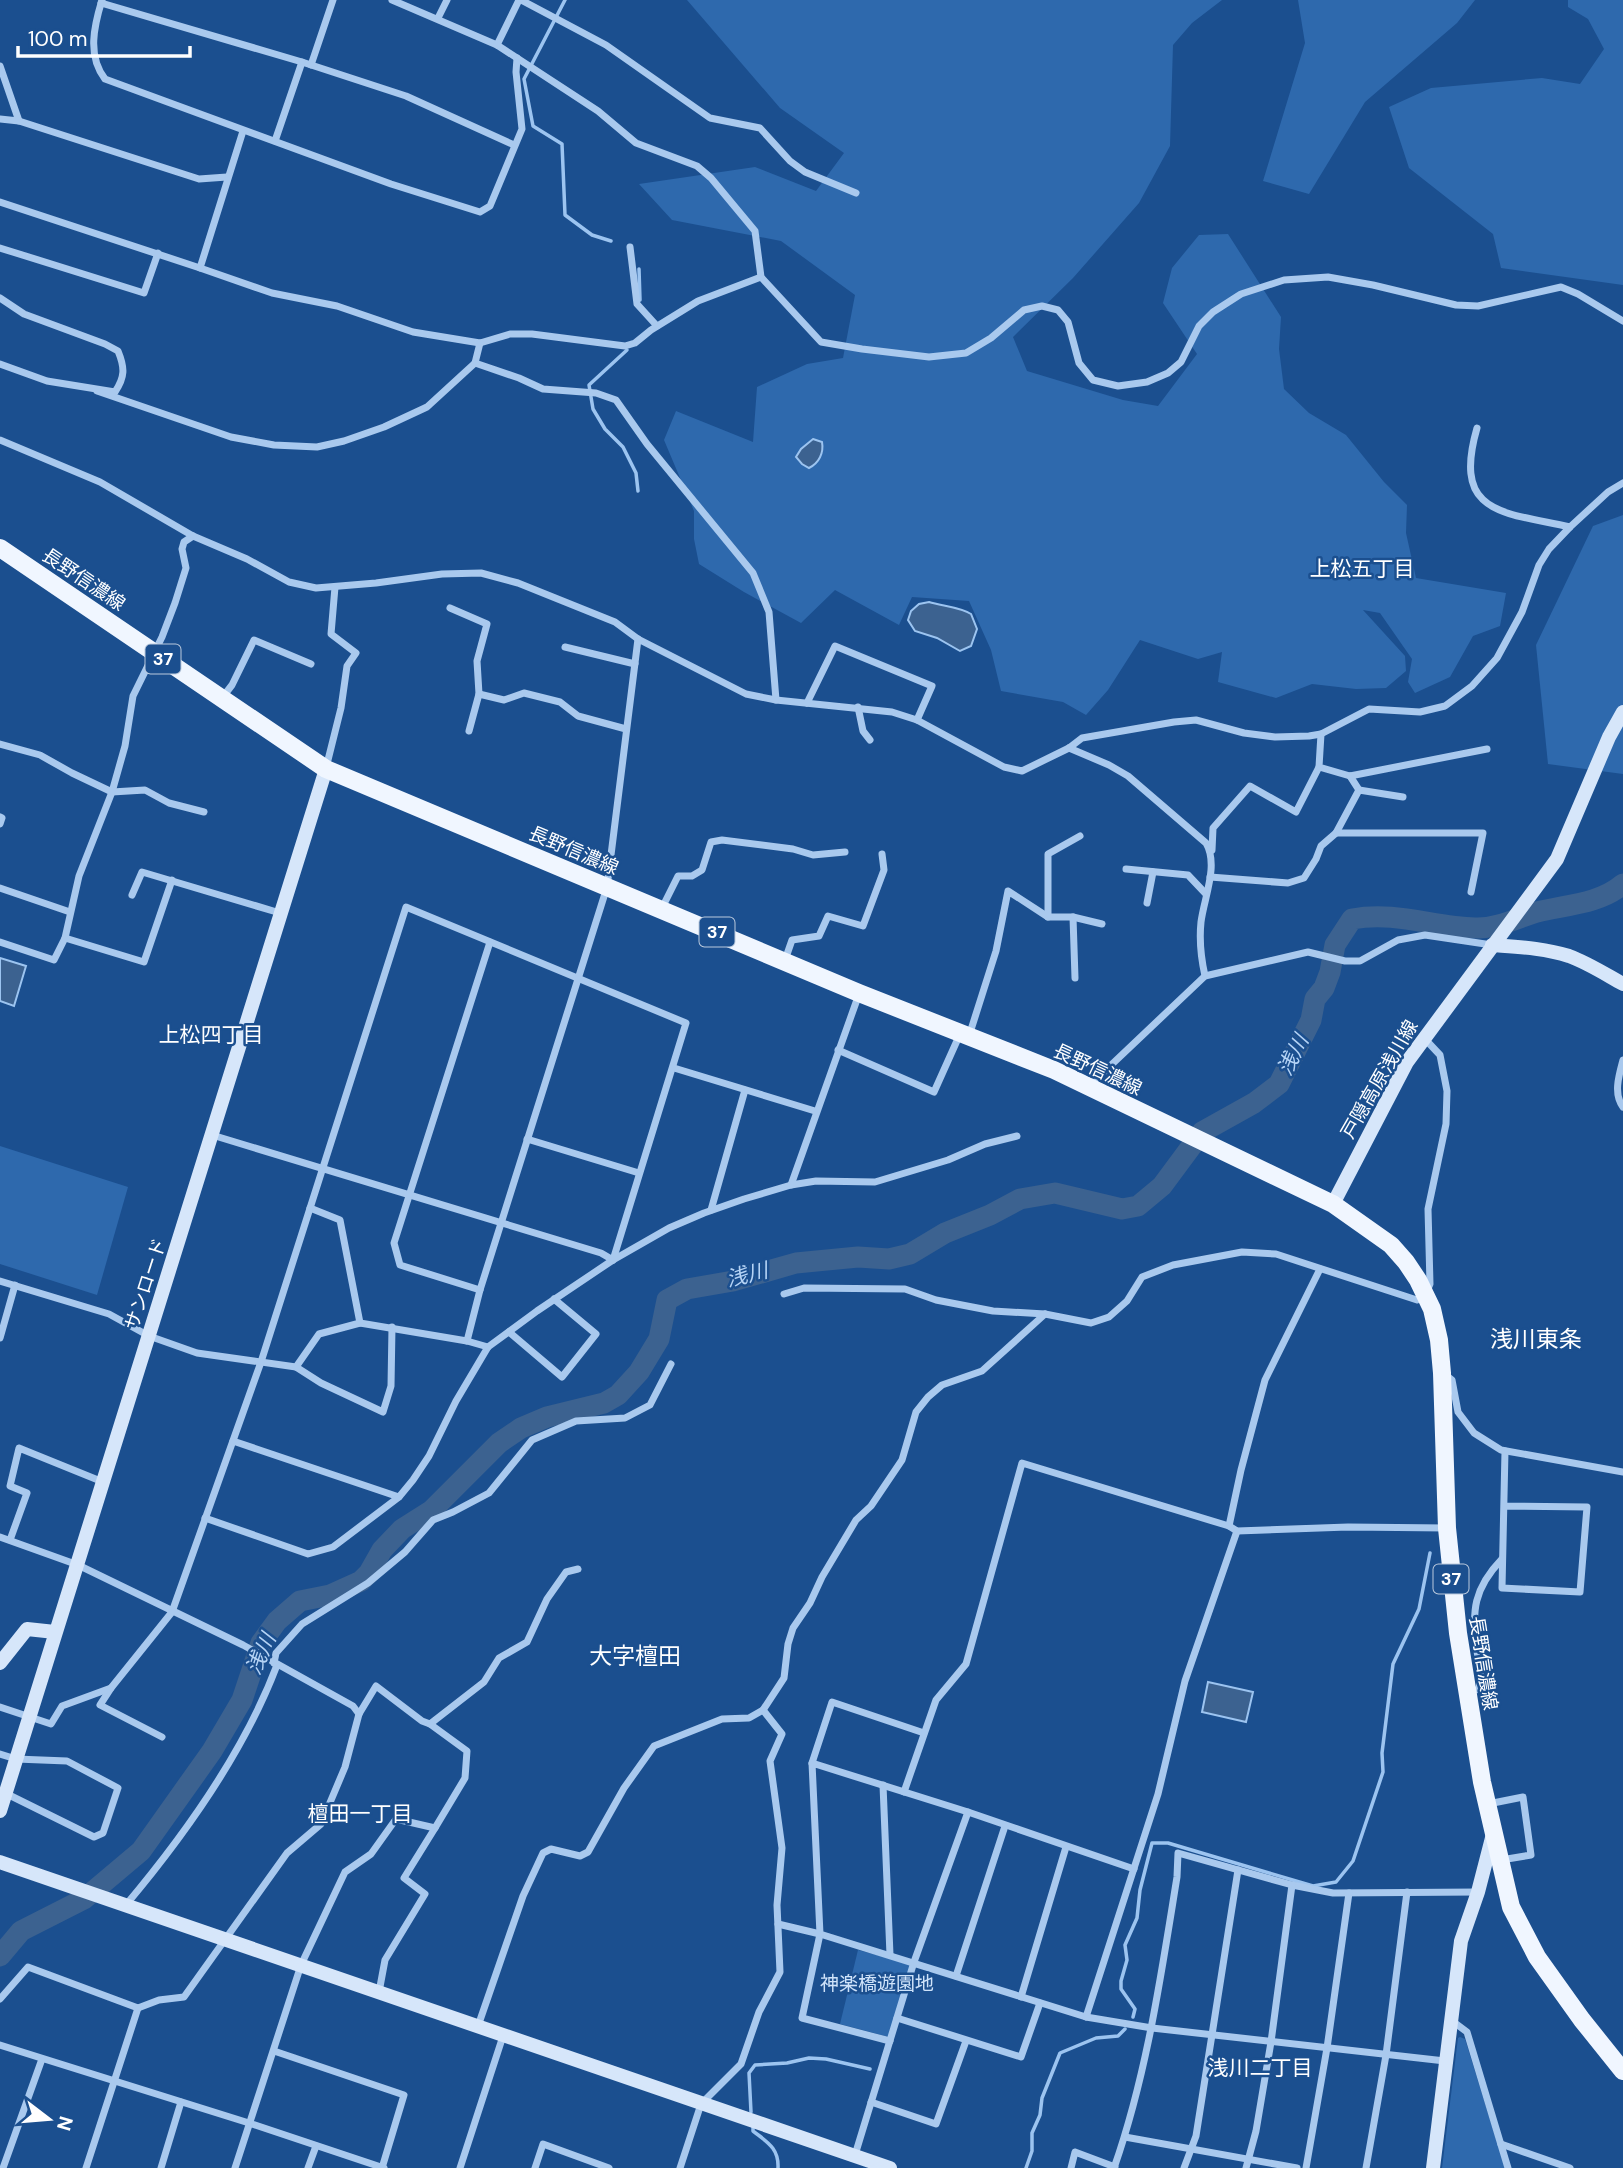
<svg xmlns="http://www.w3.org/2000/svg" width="1623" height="2168" font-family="'DM Sans','Noto Sans JP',sans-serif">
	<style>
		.green { fill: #2e69ad }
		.water { fill: #3c6290; stroke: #9cc4f0; stroke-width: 2 }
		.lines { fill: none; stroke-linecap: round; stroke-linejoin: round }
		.stream { stroke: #9cc4f0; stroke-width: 3.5 }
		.river { stroke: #3c6290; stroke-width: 21 }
		.street { stroke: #a9c9ee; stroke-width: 7 }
		.secondary { stroke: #d6e6fa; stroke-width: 14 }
		.primary { stroke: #f0f6ff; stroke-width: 18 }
		.labels { text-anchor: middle; stroke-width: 5; stroke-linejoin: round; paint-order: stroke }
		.shield { fill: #1b4f8f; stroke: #bbcadd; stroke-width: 2 }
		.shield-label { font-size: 18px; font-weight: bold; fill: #fff }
		.street-label { font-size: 19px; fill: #fff; stroke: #1b4f8f }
		.park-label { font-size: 19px; fill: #cfe3fa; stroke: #1b4f8f }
		.neighbourhood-label { font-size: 21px; fill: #fff; stroke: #1b4f8f }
		.water-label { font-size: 21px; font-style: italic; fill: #b5d3f5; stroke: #1b4f8f }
		.quarter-label { font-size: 23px; fill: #fff; stroke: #1b4f8f }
	</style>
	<rect width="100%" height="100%" fill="#1b4f8f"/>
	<!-- green -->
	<g class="green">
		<polygon points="687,0 1222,0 1192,23 1173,45 1170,146 1139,203 1073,278 1013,337 1027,371 1123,400 1158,406 1197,354 1163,303 1172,268 1199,235 1228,234 1281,317 1279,349 1284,389 1309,413 1346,435 1384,482 1407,505 1406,533 1416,578 1506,593 1500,626 1473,636 1450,677 1415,693 1408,682 1412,659 1380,613 1363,610 1405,656 1406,671 1386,688 1356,689 1312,684 1276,698 1218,682 1222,652 1198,659 1140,640 1108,690 1086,715 1063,702 1001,691 991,650 969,601 912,597 899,625 835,590 801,623 744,592 699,564 694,539 694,511 664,440 676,411 753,442 757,387 807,364 843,358 855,295 781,241 672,220 639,184 755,167 816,191 844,153 780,108"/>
		<polygon points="1298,0 1475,0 1457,23 1365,102 1309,194 1263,181 1305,43"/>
		<polygon points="1568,0 1623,0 1623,285 1501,268 1493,234 1409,168 1389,107 1431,88 1542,78 1580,84 1604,49 1588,19 1568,7"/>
		<polygon points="1623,515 1623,774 1548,764 1536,645 1593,526"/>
		<polygon points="0,1146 128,1187 97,1295 0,1264"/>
		<polygon points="858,1950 911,1964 889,2037 840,2024"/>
		<polygon points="1460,2037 1465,2039 1505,2168 1442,2168 1458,2038"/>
	</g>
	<!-- water -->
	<g class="water">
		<path d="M813 439 822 442C824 453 819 463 809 468L802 464 796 457 801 449Z"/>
		<path d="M929 602C942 606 960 607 971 614L977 629 971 646 960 651 937 638 915 631 908 620 911 611 919 604Z"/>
		<polygon points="0,958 26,966 14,1006 0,1001"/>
		<polygon points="1208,1682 1253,1692 1246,1722 1202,1712"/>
	</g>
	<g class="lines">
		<!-- stream -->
		<g class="stream">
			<polyline points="565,0 524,79 533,126 562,144 565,215 592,235 611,241"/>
			<polyline points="639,269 640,300"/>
			<polyline points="627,350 589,385 593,409 605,429 623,447 636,473 638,491"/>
			<polyline points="1133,2017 1135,2009 1121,1989 1121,1981 1127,1960 1125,1945 1137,1918 1140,1890 1152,1843 1168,1843 1313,1886 1336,1882 1353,1861 1383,1772 1382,1753 1393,1664 1419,1609 1430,1553"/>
			<polyline points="751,2112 749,2073 755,2065 787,2063 809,2058 826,2059 870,2069"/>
			<path d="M753 2127V2131C767 2142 779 2148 778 2168"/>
			<polyline points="1026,2168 1032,2151 1032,2133 1040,2115 1042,2098 1060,2053 1096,2038 1118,2036 1125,2029"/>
		</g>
		<!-- river -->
		<path class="river" d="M0 1956 21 1931 84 1899 141 1851 212 1751 242 1700 261 1643 277 1621 300 1601 330 1595 361 1581 369 1573 382 1550 402 1529 432 1510 499 1443 521 1428 547 1417 604 1403 618 1395 639 1372 659 1339 667 1300 687 1289 733 1281 796 1263 858 1257 889 1259 910 1254 945 1233 990 1215 1020 1199 1055 1193 1122 1209 1138 1206 1162 1186 1202 1132 1254 1103 1279 1084 1311 1020 1315 999 1324 988 1330 972 1335 945 1352 919C1396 911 1433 927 1475 928 1496 929 1517 918 1537 912 1565 905 1600 904 1623 884"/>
		<!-- street -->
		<g class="street">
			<path d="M102 0C94 26 87 56 105 79L391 184 480 212 490 206 522 129 516 72 517 58"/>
			<polyline points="392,0 497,45 598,111 636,143 697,166 711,178 755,231 761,277 821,342 862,349 929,357 966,353 991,338 1024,310 1042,306 1058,310 1068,322 1079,363 1093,380 1118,386 1147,382 1168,373 1181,362 1199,326 1213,312 1241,294 1284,280 1328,277 1373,285 1456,305 1478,306 1561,287 1578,294 1623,321"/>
			<polyline points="521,0 606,45 710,118 760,128 790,161 805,172 856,193"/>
			<polyline points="101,3 302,62 406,96 514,145"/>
			<polyline points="438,18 447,0"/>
			<polyline points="497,45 519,0"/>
			<polyline points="311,65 333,0"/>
			<polyline points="0,66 19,121"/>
			<polyline points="0,119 19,121 199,179 227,177"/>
			<polyline points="243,131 200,268 272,293 337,306 413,332 480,343 510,334 532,334 625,346 635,343 651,330 698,301 761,277"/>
			<polyline points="275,141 302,62"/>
			<polyline points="0,202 200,268"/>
			<polyline points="630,247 637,304 657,326"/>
			<polyline points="0,248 144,293 158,253"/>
			<path d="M0 298 24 314 105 344 118 351C125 368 125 377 115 392L47 381 0 364"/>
			<polyline points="475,363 519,378 543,389 596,393 616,400 647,444 753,573 769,612 776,700"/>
			<polyline points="97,391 231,437 274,445 317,447 344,441 384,427 427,407 475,363 480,343"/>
			<path d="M1477 428C1452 515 1503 512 1570 527"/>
			<polyline points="0,440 100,482 193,536 247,559 289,582 316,588 376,583 442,574 481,573 518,583 615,622 638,639 746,694 776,700 892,712 917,720 1004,767 1022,771 1069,748 1082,738 1174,722 1196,720 1244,733 1275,737 1309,736 1321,734 1369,709 1420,712 1445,706 1472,686 1497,658 1522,612 1539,565 1549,549 1570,527 1608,492 1623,483"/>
			<polyline points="450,608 487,624 477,661 479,694 469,731"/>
			<polyline points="565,647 635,664"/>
			<polyline points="479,694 504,700 524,693 560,702 578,716 626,729"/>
			<polyline points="222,698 232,685 254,640 311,664"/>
			<polyline points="807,703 835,646 932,686 917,720"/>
			<polyline points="858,707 863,731 870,740"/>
			<polyline points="1321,734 1319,767 1350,776 1487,749"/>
			<polyline points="0,744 40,755 72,773 112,792 145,790 169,803 204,812"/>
			<path d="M1069 748 1109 765 1128 776 1206 843C1219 865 1204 898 1201 922 1199 941 1201 958 1205 976"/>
			<polyline points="326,768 341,708 347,666 356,653 331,634 335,587"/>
			<polyline points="1359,790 1403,797"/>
			<polyline points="0,817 2,818 0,824"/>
			<polyline points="1336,833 1483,833 1471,892"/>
			<polyline points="1212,850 1213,828 1250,786 1296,812 1319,767"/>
			<polyline points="1126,869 1188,875 1206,894"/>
			<polyline points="1210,877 1288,883 1304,878 1316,859 1321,846 1336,833 1359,790 1350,776"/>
			<polyline points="0,888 70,912"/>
			<polyline points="132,895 142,872 280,913"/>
			<polyline points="1147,903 1153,872"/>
			<polyline points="662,908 678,876 692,876 702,870 711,842 722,840 793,849 813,855 845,852"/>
			<polyline points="1048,917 1048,854 1080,836"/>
			<polyline points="1073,917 1075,978"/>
			<polyline points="65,938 144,962 172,880"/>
			<polyline points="0,942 54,960 65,938 79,876 112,792 125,746 133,696 162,637 175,603 186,568 182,549 184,542 193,536"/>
			<polyline points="785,960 792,940 819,936 828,916 863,926 884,870 882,854"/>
			<polyline points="969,1036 996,951 1008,891 1048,917 1073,917 1102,924"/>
			<polyline points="838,1050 934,1092 960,1034"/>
			<path d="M1623 1060C1619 1075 1613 1094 1623 1107"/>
			<polyline points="674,1068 815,1111"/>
			<polyline points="1089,1086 1205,976 1308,952 1345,961 1360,961 1398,940 1425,935 1492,945"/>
			<polyline points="212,1135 601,1253 613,1260"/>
			<polyline points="527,1139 639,1173"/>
			<polyline points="791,1185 859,994"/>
			<polyline points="310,1208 340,1220 360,1323"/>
			<polyline points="711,1210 745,1090"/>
			<polyline points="1320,1269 1265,1380 1241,1470 1229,1526 1237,1531 1348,1527 1446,1528"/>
			<polyline points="0,1281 109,1314 149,1336 197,1353 296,1367 319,1334 360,1323 467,1341 488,1347"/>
			<polyline points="480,1290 400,1265 394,1243 490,942"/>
			<polyline points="784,1294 804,1288 905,1289 936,1300 993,1311 1045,1314 1091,1323 1109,1317 1127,1301 1142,1277 1173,1265 1242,1252 1276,1254 1417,1300 1425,1295 1430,1284 1428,1209 1446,1124 1447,1091 1440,1055 1424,1038"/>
			<polyline points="509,1332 562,1377 596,1334 554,1299"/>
			<polyline points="0,1338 15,1285"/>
			<polyline points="467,1341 480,1290 607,887 638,639"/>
			<polyline points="296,1367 321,1383 383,1412 391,1386 392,1327"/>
			<polyline points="1443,1373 1452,1380 1458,1412 1474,1433 1501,1450 1623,1472"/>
			<polyline points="233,1441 399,1497"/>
			<polyline points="1504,1506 1587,1507 1580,1592 1502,1588 1505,1451"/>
			<polyline points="205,1518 308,1554 333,1547 399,1497 413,1480 429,1456 456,1401 488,1347 537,1311 613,1260 669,1228 704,1213 744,1199 791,1185 816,1181 875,1182 948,1160 985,1144 1017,1136"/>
			<polyline points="0,1537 78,1565 243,1645 353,1706 359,1714"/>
			<polyline points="10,1540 27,1493 10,1486 19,1448 103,1482"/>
			<polyline points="274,1663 276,1653 302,1624 368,1583 405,1552 433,1520 453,1512 489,1493 532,1440 576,1421 625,1418 650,1405 671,1364"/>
			<polyline points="111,1688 100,1705 162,1737"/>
			<path d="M1470 1692 1479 1689C1482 1675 1479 1665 1477 1651 1471 1611 1474 1588 1502 1559"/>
			<polyline points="0,1707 51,1724 62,1706 111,1688 172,1612 261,1362 406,907 686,1023 613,1260"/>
			<polyline points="0,1754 16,1759 67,1761 118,1788 103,1833 94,1837 5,1793"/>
			<polyline points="812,1763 832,1702 924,1733"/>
			<polyline points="883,1785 890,1955"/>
			<polyline points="904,1792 936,1700 966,1664 1022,1463 1229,1526"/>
			<polyline points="1488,1804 1523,1797 1531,1855 1501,1860"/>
			<polyline points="1134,1869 968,1812 812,1763 820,1934 1086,2017 1152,2028 1445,2061"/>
			<path d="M125 1906C184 1836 245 1750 277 1665"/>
			<polyline points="778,1924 820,1934 802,2018 890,2041"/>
			<polyline points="956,1976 1005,1826"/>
			<polyline points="379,1992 385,1960 425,1894 404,1878 435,1828"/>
			<polyline points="1021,1997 1066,1847"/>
			<polyline points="0,1999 28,1967 138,2008 159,2000 184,1997 287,1853 321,1824 345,1767 359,1714 376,1686 422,1721 430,1724 484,1682 499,1658 527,1642 547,1599 566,1572 578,1569"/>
			<polyline points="1086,2017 1158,1794 1185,1681 1237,1531"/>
			<polyline points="897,2018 1021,2057 1040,2003"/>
			<polyline points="1451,2020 1467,2032 1508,2168"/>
			<polyline points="478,2026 523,1896 543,1853 551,1849 580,1856 588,1852 624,1788 654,1746 722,1719 749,1718 763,1710 784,1678 788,1644 793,1628 810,1603 822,1577 856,1520 871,1506 902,1460 916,1412 928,1397 942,1385 982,1371 1045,1314"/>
			<polyline points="0,2045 249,2123 384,2168"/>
			<polyline points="274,2051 404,2095 382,2168"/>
			<polyline points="871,2102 936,2124 966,2041"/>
			<polyline points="1125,2137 1297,2168"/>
			<polyline points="1501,2144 1570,2168"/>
			<polyline points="855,2155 914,1962 968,1812"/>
			<polyline points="3,2168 42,2059"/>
			<polyline points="86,2168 138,2008"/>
			<polyline points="161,2168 181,2102"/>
			<polyline points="235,2168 301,1965 345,1872 371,1854 396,1819 435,1828 465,1778 467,1751 430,1724"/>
			<polyline points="308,2168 316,2146"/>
			<polyline points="460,2168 503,2036"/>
			<polyline points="535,2168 543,2144 609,2168"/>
			<polyline points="680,2168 701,2104 741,2064 759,2012 780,1972 777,1905 782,1848 770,1761 782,1734 763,1710"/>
			<polyline points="1071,2168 1075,2152 1115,2167"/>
			<path d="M1114 2168C1147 2074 1161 1975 1177 1877L1178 1853 1292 1885 1333 1893 1478 1892"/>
			<polyline points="1184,2168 1196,2136 1238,1870"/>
			<polyline points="1246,2168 1256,2131 1271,2042 1292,1885"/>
			<polyline points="1306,2168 1327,2048 1349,1893"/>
			<polyline points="1366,2168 1386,2055 1407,1892"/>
		</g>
		<!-- secondary -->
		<g class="secondary">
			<path d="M1492 945C1518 947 1544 948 1569 956 1588 963 1605 974 1623 984"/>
			<polyline points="1333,1204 1407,1062 1557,859 1609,737 1623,712"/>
			<polyline points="0,1663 27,1629 55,1632"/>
			<polyline points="0,1811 326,769"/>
			<polyline points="0,1862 890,2168"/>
			<polyline points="1433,2168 1461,1941 1478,1892 1493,1834"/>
		</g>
		<!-- primary -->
		<polyline class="primary" points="0,548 326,769 859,993 1054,1070 1333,1204 1391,1245 1406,1262 1418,1280 1432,1309 1439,1340 1442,1373 1447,1528 1458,1633 1482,1782 1511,1907 1537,1957 1582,2020 1623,2071"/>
	</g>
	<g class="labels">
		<!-- shield labels -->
		<g class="shield">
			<rect x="145.5" y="644.5" width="35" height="29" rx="5"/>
			<rect x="699.5" y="917.5" width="35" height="29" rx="5"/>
			<rect x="1433.5" y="1564.5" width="35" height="29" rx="5"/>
		</g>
		<g class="shield-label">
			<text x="163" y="665">37</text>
			<text x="717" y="938">37</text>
			<text x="1451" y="1585">37</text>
		</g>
		<!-- street labels -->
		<g class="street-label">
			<text transform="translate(84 579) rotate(34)" y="7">長野信濃線</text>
			<text transform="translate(574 850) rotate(23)" y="7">長野信濃線</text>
			<text transform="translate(1098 1069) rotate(25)" y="7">長野信濃線</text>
			<text transform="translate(1379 1079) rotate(-60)" y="7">戸隠高原浅川線</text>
			<text transform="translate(145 1284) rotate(-72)" y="7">サンロード</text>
			<text transform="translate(1484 1663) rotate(81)" y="7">長野信濃線</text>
		</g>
		<!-- park labels -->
		<g class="park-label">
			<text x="877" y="1990">神楽橋遊園地</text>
		</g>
		<!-- neighbourhood labels -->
		<g class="neighbourhood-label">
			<text x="1362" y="576">上松五丁目</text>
			<text x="211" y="1042">上松四丁目</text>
			<text x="360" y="1821">檀田一丁目</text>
			<text x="1260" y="2075">浅川二丁目</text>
		</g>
		<!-- water labels -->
		<g class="water-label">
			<text transform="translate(1293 1055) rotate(-63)" y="7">浅川</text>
			<text transform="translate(747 1275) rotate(-14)" y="7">浅川</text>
			<text transform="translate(261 1654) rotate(-66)" y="7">浅川</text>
		</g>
		<!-- quarter labels -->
		<g class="quarter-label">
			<text x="1536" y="1347">浅川東条</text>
			<text x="635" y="1664">大字檀田</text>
		</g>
	</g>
	<!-- north arrow -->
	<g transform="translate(49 2119) rotate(106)" stroke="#1b4f8f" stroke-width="5" paint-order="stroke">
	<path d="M0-5L12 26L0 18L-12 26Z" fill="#ffffff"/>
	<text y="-10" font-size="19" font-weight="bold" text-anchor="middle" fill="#ffffff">N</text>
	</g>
	<!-- scale -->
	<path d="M18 46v10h172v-10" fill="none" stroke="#ffffff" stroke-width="3.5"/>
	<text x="28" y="46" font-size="21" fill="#ffffff" stroke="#1b4f8f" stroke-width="5" paint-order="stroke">100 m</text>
</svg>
